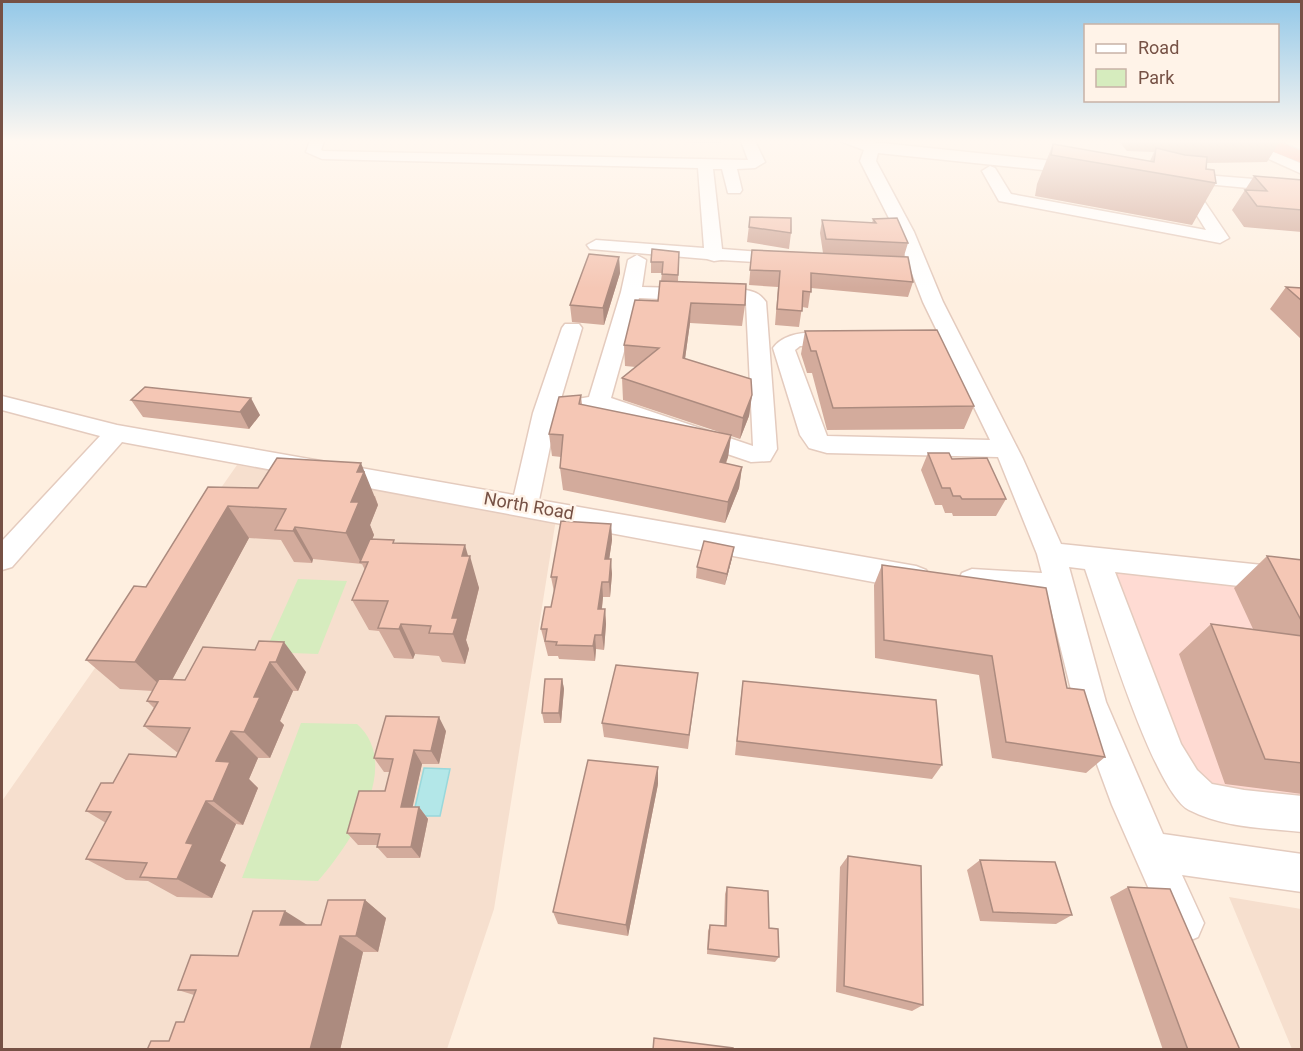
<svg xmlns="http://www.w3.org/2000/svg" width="1303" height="1051" font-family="Roboto,sans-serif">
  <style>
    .residential { fill: #f6dfce }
    .commercial { fill: #ffdbd3 }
    .green { fill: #d6ecbe }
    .water { fill: #b3e7e8; stroke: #99d8db; stroke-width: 1.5 }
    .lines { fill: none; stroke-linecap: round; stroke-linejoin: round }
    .minor-casing { stroke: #e4cbbe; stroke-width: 3 }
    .highway-casing { stroke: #dbd2cf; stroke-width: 3 }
    .minor { fill: #fff; fill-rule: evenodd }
    .highway { fill: #fda192; fill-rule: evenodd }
    .wall { fill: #d3ab9c }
    .shaded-wall { fill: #ac8b7f }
    .building { fill: #f5c7b5; stroke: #ac8b7f; stroke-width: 1.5 }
    .labels { text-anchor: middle; stroke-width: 5; stroke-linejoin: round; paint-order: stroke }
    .street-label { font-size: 18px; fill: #765145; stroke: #fff3e8 }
  </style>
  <rect width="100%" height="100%" fill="#feefe0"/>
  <path class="residential" d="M237,465L556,519L494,909L447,1049L2,1050V801Z
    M1229,897L1301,909V1049H1292Z"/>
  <path class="commercial" d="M1096,560L1301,581V807L1193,791Z"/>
  <path class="green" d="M298,579L347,581L318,654L265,652Z
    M301,723L357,724C404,766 349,846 318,881L242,878Z"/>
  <path class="water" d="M424,768L450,769L440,816H413Z"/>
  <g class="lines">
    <g class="minor-casing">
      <path id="minor" d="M310,141H324L321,150L323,151L748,160L741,141H755L765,162L755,168L737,169L742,190L740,193H728L722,169H713L722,249L787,254L796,259L787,264L721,260L714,261L707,259L590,249L587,245L596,240L704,248L698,168L322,159L306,152Z
        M840,141H862L1082,164L1090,169L1082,174L878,153L876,161L914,232L943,302L1023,459L1061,544L1302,569V593L1115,572L1181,744L1197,770L1212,784L1244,790L1302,796V832C1264,828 1224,828 1189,810C1153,791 1101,615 1085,569L1069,567L1106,702L1163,834L1302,854V892L1182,875L1204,923L1198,937L1184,943L1170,937L1112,805L1074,702L1048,597L972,593L962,589L958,581L962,573L972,569L1042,573L1037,554L998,457L827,453L809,448L800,435L773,348C787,328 825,331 846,337L849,341L846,345L800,346L795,350L827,436L990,440L923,302L896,232L860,161L864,150Z
        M1229,141H1248L1302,164V174Z
        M990,166L995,168L1011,194L1206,230L1185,196L1169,193L1167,190L1175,185L1196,189L1229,238L1220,243L999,201L982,171Z
        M1180,173L1302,183V193L1174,181L1172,178L1174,175Z
        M637,255L646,260L642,287L746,290C756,292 760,294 766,302L777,449L770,461L751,462L598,410L556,418L539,500L916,566L926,570L930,578L926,586L916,590L122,442L12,567L2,570V541L100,436L2,410V396L117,425L514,495L533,413L562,328L565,324H579L582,328L560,402L589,397L621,292L628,260ZM639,298L746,303L753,446L611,398Z"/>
    </g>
    <g class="highway-casing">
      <path id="highway" d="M1253,141H1277L1302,151V163L1256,145Z"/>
    </g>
    <use href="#minor" class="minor"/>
    <use href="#highway" class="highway"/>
  </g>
  <path class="wall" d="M645,141H721V143Z
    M1119,141H1280L1267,162L1207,163L1206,169L1216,183L1192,225L1035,196L1037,184L1053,144L1150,161L1154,152L1127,151Z
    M1254,176L1302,180V232L1244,227L1232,210Z
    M750,217L791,233L789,249L747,242Z
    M873,219L908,243L904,256L913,282L908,297L811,288L808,308L802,307L799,327L775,325L778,287L749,285L752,250L823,253L820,233L822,220L872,223Z
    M679,252L678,281L745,305L742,326L690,323L685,359L752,395L749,416L740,439L731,436L728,457L726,464L742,467L739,488L725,523L563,490L560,468L561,457L552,456L549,434L581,395L582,405L722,433L623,400L622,378L636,367L625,366L624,345L658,301L661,281L662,273H651V262Z
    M619,257L620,273L604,325L572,322L570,305Z
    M1286,287L1302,288V340L1270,309Z
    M805,331L974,406L964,429L827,430L812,373H807L801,354Z
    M145,387L260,415L249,429L143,417L131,400Z
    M928,453L952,459L1006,499L996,516H953L952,513H945L942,505H935L921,470Z
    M208,487L375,496L378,505L370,525L374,535L372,539L468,556L479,588L466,640L469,649L465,664L442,662L439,656L415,654L413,659L394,658L379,631L369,630L352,600L365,570L362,564L313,559L312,563L294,562L281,540L249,538L172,680H185L255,650L306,672L298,691H293L280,721L284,725L270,758H258L249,779L258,788L243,825L236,824L220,861L226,865L212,898L177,897L148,881L126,880L86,859L106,823L86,811L113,783L176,757L178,753L144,726L154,708L147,701L153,691L120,689L86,660L146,587Z
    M611,524L612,540L609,559L612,574L610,597H603L602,609H605L606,624L604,650L596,649L595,661L559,659L558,656H548L541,629L551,607L554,592L551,577Z
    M1267,556L1302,560V794L1225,784L1179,654L1211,624L1253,629L1234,588Z
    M732,558L725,585L696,578L697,567Z
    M882,565L1067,688L1105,757L1086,773L992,758L979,675L875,658L874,585Z
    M698,673L688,749L604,737L602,723Z
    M562,679L564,689L561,723H544L542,713Z
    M743,681L942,765L932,779L735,755L741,696Z
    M446,731L439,764H422L412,807H419L428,819L420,858H387L377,847V845H358L347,833L385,791L390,772H384L374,758Z
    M658,784L628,936L558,924L553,912Z
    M848,856L923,1005L912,1011L836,992L840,867Z
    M980,860L1072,915L1056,924L980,921L967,870Z
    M727,887L769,928L779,957L775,962L707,954L708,931L710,925L724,926L725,894Z
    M1128,887L1240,1050H1163L1110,897Z
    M365,900L386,918L378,952H363L340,1050H147L169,1041L184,1022L194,995L178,990L238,956L307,925H321Z"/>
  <path class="shaded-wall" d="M619,257L620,273L604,325L603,308Z
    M691,303L690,323L682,380L683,358Z
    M752,395L749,416L740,439L743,418Z
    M251,398L260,415L249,429L240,412Z
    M731,435L728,457L717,484L720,462Z
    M361,463L378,505L370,525L374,535L363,562H360L362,565L346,533L357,472Z
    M742,467L739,488L725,523L728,502Z
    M228,506L249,538L166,691L135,662Z
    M611,524L612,540L607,574L605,559Z
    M295,527L313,559L312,563L293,531Z
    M465,545L469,559L470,556L479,588L466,640L469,649L465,664L453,634L452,618L462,556Z
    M734,547L732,558L725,585L727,574Z
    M611,559L612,574L610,597L609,582Z
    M602,582L603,597L600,624L598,609Z
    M605,609L606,624L604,650L602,635Z
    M401,624L415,654L413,659L399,629Z
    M595,635L596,649L595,661L593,646Z
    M284,642L306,672L298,691L276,662Z
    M270,662L293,691L280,721L284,725L270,758L244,732L254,697Z
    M562,679L564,689L561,723L559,713Z
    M439,717L446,731L439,764L431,751Z
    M231,731L258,758L249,779L258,788L243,825L213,801L216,761Z
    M414,750L422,764L410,819L401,807Z
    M658,767V784L628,936L626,925Z
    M206,801L236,824L220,861L226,865L212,898L177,879L186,843Z
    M419,807L428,819L420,858L411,847Z
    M365,900L386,918L378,952L356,936Z
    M285,911L312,928L280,925Z
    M340,936L363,952L340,1050H310Z"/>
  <path class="building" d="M1053,144L1154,162L1156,148L1185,155L1207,157L1206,169L1214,170L1216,183L1051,155Z
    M1254,176L1302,180V210L1257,206L1245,190L1267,191Z
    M750,217L791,218V233L749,227Z
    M897,218L908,243L826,239L822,220L876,223L873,219Z
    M652,249L679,252L678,275L662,274L663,262H651Z
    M752,250L908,257L913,282L811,273V292L803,291L802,311L777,309L780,271L750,270Z
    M589,254L619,257L603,308L570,305Z
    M660,281L746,284L745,305L691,303L683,358L751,379L752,395L743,418L622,378L659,348L624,345L635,300L658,301Z
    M1286,287L1302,288V301Z
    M937,330L974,406L833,408L816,351H811L805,331Z
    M145,387L251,398L240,412L131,400Z
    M581,395L579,404L731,435L720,462L742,467L728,502L560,468L563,435L549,434L559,397Z
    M928,453H949L952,459L987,458L1006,499H962L960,496H953L950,488H942Z
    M277,458L361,463L357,472H364L351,502H359L346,533L295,527L293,531L275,530L286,509L228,506L135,662L86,660L134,586L146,587L208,487L258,488Z
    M561,521L611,524L605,559H611L609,582H602L598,609H605L602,635H595L593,646L556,645L557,642L545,641L547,629H541L545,607H551L557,577H551Z
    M370,539L394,540L393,543L465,545L462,556H470L452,618H458L453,634L429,633L431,626L401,624L399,629L378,628L388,601L352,600L368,562H360Z
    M704,541L734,547L727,574L697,567Z
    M1267,556L1302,560V622Z
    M882,565L1046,588L1067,688L1084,690L1105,757L1006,742L992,656L884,640Z
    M1211,624L1302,636V763L1265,759Z
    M259,641L284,642L276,662H270L254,697H260L244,732L231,731L216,761L230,762L213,801H206L186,843L193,844L177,879L140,877L147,863L86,859L111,812L86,811L101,783H113L129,754L176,757L190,728L144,726L158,702L147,701L159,679L185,680L203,647L255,650Z
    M616,665L698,673L689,735L602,723Z
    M545,679H562L559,713H542Z
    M743,681L936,700L942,765L737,741Z
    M386,716L439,717L431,751L414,750L401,807H419L411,847H377L380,834L347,833L359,791H385L393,759L374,758Z
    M588,760L658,767L626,925L553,912Z
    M848,856L921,866L923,1005L844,986Z
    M980,860L1055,862L1072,915L993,912Z
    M727,887L768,891L769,928L778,929L779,957L708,949L710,925L726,926Z
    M1128,887L1170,889L1240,1050H1188Z
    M328,900H365L356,936H340L310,1050H147L151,1041H169L176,1022H184L196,990H178L191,955L238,956L253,911H285L280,925H321Z
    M654,1038L733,1048V1050H653Z"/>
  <linearGradient id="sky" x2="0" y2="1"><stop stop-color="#93c8e8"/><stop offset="0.49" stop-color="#fff8f1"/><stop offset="1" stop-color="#fff8f1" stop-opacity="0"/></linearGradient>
  <rect width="1303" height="288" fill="url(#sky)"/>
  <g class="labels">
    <g class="street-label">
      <text transform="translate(529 506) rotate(10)" y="6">North Road</text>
    </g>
  </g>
  <rect width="1303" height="1051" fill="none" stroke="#765145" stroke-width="6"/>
  <rect x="1084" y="24" width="195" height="78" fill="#fff3e8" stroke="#c8b2a7" stroke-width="1.5"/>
  <rect x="1096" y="44" width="30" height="9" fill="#ffffff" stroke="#c8b2a7" stroke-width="1.5"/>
  <text x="1138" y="54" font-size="18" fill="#765145">Road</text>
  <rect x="1096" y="69" width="30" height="18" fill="#d6ecbe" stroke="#c8b2a7" stroke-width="1.5"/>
  <text x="1138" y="84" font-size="18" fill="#765145">Park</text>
</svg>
